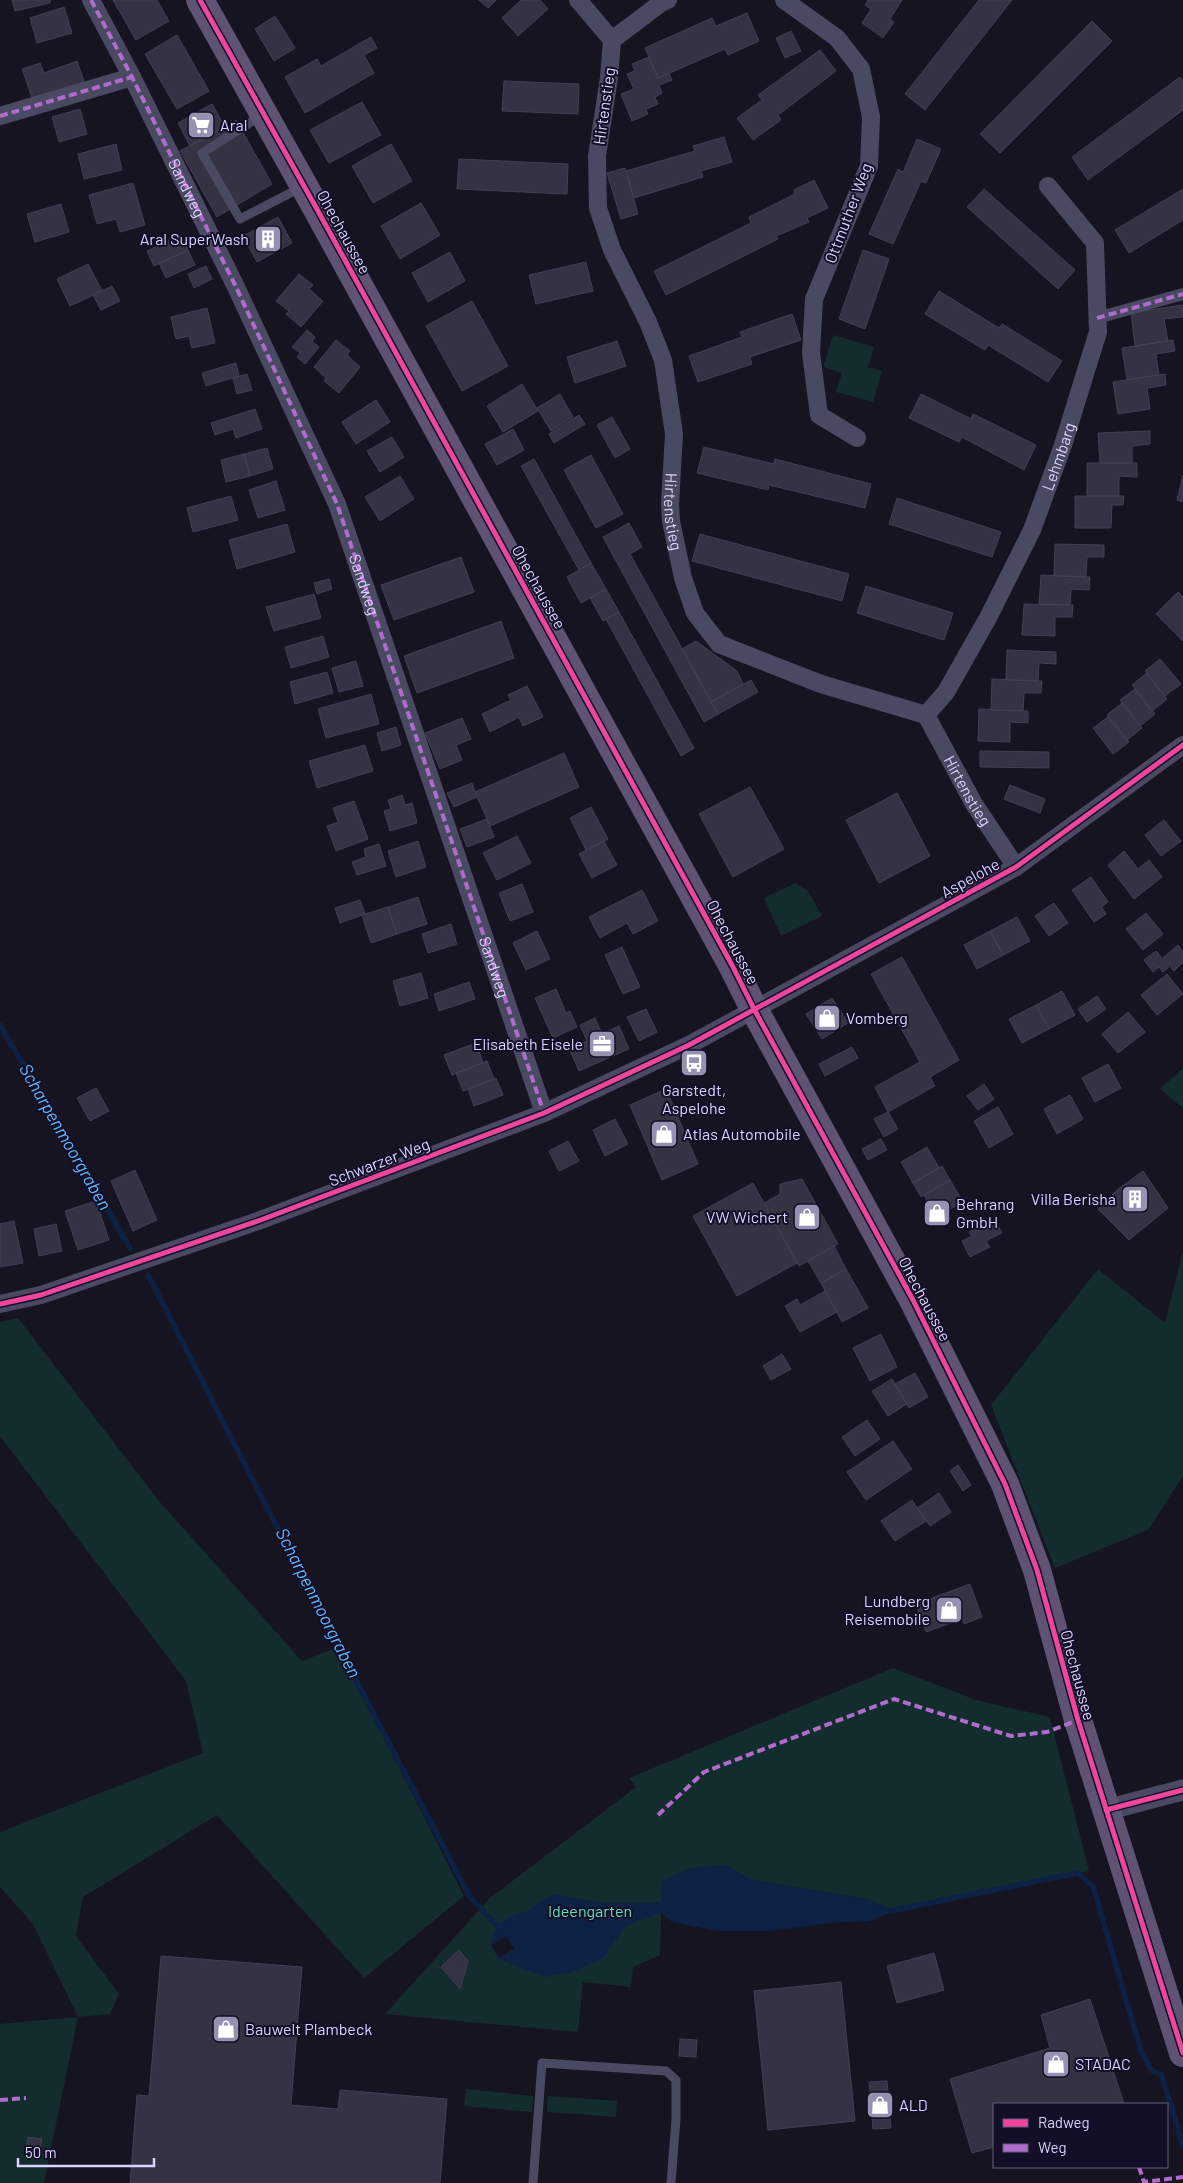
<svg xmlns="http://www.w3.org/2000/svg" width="1183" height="2183" font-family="Barlow,sans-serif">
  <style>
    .green { fill: #132c2d }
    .water { fill: #0d2144 }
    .pier { fill: #161421 }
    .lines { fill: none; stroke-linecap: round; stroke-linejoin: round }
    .stream { stroke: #0d2144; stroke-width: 5.5 }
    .building { fill: #343243; stroke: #433f54 }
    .service { stroke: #4a4962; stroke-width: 9 }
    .pedestrian { stroke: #4a4962; stroke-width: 12 }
    .minor { stroke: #4a4962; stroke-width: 18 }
    .tertiary { stroke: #4a4962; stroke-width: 21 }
    .primary { stroke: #5e5373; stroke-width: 28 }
    .quiet { stroke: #b06ccc; stroke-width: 4; stroke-dasharray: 8 4; stroke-linecap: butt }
    .cycleway-casing { stroke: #130f26; stroke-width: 8 }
    .cycleway { stroke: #ed469a; stroke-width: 5 }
    .labels { text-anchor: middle; stroke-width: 4; stroke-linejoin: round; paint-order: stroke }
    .street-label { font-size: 16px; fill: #d9d4ff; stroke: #130f26 }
    .poi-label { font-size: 16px; fill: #d9d4ff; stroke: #130f26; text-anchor: start }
    .park-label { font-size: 16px; fill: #5fe0c0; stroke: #130f26 }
    .water-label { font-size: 18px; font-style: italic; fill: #62b6ff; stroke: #130f26 }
  </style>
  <rect width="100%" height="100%" fill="#161421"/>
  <path class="green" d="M833,335L874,347L868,367L882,371L873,402L836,392L842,373L823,367Z
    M795,883L808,891L822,916L781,936L764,898Z
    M1183,1068V1108L1160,1089Z
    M1183,1251V1476L1148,1530L1055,1568L991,1405L1098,1269L1165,1323Z
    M18,1318L159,1501L302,1661L338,1647L464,1896L364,1978L217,1815L83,1897L76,1936L119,1994L110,2014L78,2017L44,2183H0V2024L78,2017L33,1924L0,1887V1832L203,1753L186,1681L0,1436V1322Z
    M893,1668L976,1700L1050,1717L1089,1871L895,1911L867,1899L751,1880L725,1865L662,1881L660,1955L633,1967L631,1987L583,1982L578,2032L385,2014L490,1898L636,1787L629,1778Z
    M466,2089L533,2096L532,2112L464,2106Z
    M548,2096L617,2101L616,2117L547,2112Z"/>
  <path class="water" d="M725,1865L752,1880L867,1899L895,1911L869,1921L831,1923L770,1931H717L672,1922L661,1913L626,1926L603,1958L572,1972L545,1977L498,1959L490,1944L497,1926L509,1917L531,1910L537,1903L556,1894C591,1904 625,1904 661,1902L662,1881L692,1868Z"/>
  <path class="pier" d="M506,1936L514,1948L500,1958L491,1945Z"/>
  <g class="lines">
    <path class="stream" d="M0,1025L130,1248
      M148,1275L338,1646L470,1897L497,1926L502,1927
      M890,1911L1078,1873L1093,1886L1141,2051L1152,2071L1161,2074L1183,2145"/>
  </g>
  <path class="building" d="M12,0H50V3L15,11Z
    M113,0H157L169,21L136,40Z
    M479,0H496L488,8Z
    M521,0H540L548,9L518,36L502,18Z
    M868,0H902L890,19L894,22L883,38L862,23L871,9L865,5Z
    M979,0H1012L925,110L905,94Z
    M64,7L72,33L37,43L30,18Z
    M747,13L759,41L728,55L725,49L658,78L645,48L712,18L716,26Z
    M275,16L295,48L274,61L255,29Z
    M1092,21L1112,41L1000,153L980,134Z
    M791,31L801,51L785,58L776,38Z
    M177,35L209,91L177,109L145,54Z
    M371,37L377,48L364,55L374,73L305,113L285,77L317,59L321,66Z
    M820,50L836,71L778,115L781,120L753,140L737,118L762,100L758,95Z
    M649,57L658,78L669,73L672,80L659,85L662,93L655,97L658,104L646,109L648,114L632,121L621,94L634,89L627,74L635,71L632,64Z
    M77,61L84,81L33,100L22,69L40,63L44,73Z
    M1180,77L1183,81V110L1088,180L1072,157Z
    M504,81L579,84L578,114L502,111Z
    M362,102L381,135L329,163L310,130Z
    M212,104L225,127L190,146L178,123Z
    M80,109L87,134L59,142L52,117Z
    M236,120L272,184L217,217L180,151Z
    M724,137L732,162L701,171L703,177L634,198L626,171L695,151L693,146Z
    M917,139L941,149L926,183L921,181L893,244L869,234L898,169L903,172Z
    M116,144L122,170L84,179L78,154Z
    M391,144L412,181L373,203L352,166Z
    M459,159L568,164L567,194L457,189Z
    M625,168L638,214L621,219L607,173Z
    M814,180L828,208L807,218L809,222L776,236L778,239L666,295L654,271L751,223L749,217L795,194L794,190Z
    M133,183L145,225L120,232L116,219L97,224L89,195Z
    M984,189L1075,270L1058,289L967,207Z
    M1183,189V220L1129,253L1115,230Z
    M421,203L440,235L400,259L381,226Z
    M61,204L69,232L35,242L27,214Z
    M278,217L292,243L257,262L243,236Z
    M181,235L188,250L154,266L147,251Z
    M188,250L195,265L166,278L159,263Z
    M863,250L889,259L865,329L839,319Z
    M450,252L465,281L428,302L412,273Z
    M586,262L593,291L536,304L529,275Z
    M88,264L102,291L70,306L57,279Z
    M206,266L212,279L194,288L188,274Z
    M299,274L313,285L309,289L323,301L301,327L286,314L289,311L276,301Z
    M112,286L120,301L101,310L93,295Z
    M939,291L999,328L1002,324L1062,361L1048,382L988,345L985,350L925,314Z
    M472,301L508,366L462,391L426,326Z
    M1182,305L1183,317L1164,319L1168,341L1135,346L1131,313Z
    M207,308L215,343L192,348L189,336L176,339L171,317Z
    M792,314L801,340L750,357L752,364L698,382L689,356L742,337L740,332Z
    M307,330L315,337L312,341L319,347L305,364L297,357L300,353L292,347Z
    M336,340L350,351L347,355L360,367L339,393L324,381L326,378L314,367Z
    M1173,340L1175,351L1156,354L1159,375L1127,380L1122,348Z
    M617,341L626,366L575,383L567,357Z
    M236,363L239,376L206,386L202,373Z
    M247,374L252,390L237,394L233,378Z
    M1165,374L1166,385L1147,388L1150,409L1118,414L1113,382Z
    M522,384L538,411L503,432L487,406Z
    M560,394L573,417L551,431L537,408Z
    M921,394L971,419L973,414L1036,445L1024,470L962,437L959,442L909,418Z
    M376,400L390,422L356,444L342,422Z
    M255,409L262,429L236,438L233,429L215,435L211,423Z
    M579,415L585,424L554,443L549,434Z
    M612,417L630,449L615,458L597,425Z
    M513,429L524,450L497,465L485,444Z
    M1150,431V444L1132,446V463H1100L1098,433Z
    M392,437L404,457L380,472L367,451Z
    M704,447L774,464L775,459L871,484L865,508L769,485L768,490L697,473Z
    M267,448L273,469L250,476L244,454Z
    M244,454L250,476L226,482L221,460Z
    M591,455L623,514L596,528L564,470Z
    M534,459L591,563L579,570L521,466Z
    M1087,463H1137V477L1119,476V496H1087Z
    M1183,475V502L1177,500Z
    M400,476L414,499L380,521L365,497Z
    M276,481L285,510L258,518L249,490Z
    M231,496L238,520L193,532L187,508Z
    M1075,496H1124L1123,505H1112L1111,528H1075Z
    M897,498L1001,532L992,557L889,524Z
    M629,523L642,547L630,554L718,714L704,722L603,537Z
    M287,524L295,552L237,569L229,540Z
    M700,534L849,574L842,601L692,561Z
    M1055,544L1104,545V557H1087L1086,577L1054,576Z
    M461,557L474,592L394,620L381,585Z
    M591,563L606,589L581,603L567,577Z
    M1041,575L1090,577L1089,590L1071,589L1070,605L1039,604Z
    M329,579L332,589L317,594L314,583Z
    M866,586L953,613L944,640L857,613Z
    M606,589L619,612L603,621L590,598Z
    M1178,592L1183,597V641L1156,614Z
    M314,594L321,618L274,631L266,607Z
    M1024,604L1073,605L1072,617H1055V636L1022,635Z
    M619,612L694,748L681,756L606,619Z
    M501,621L514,658L417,693L404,656Z
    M323,636L329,657L291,668L285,647Z
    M696,641L737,671L743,684L711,702L682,649Z
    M1007,650L1056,652V664L1039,663L1038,681L1006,680Z
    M1160,659L1181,684L1165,696L1145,671Z
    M356,661L363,686L339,692L332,668Z
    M327,672L333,693L295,704L290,682Z
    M1147,673L1167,699L1152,711L1132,685Z
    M992,679L1042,681L1041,693H1024L1023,711L991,710Z
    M751,680L758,692L718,714L711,702Z
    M527,686L543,717L523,726L519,717L490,732L482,714L511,700L508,695Z
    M1135,689L1155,714L1140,726L1120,700Z
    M371,694L379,724L326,738L318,709Z
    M1122,703L1142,728L1127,740L1107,715Z
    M979,709L1028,711V723L1010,722V742L978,741Z
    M1108,717L1129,742L1113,754L1093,728Z
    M462,718L471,739L456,745L462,760L440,769L425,733Z
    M396,727L401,745L382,751L377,733Z
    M365,745L373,771L317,788L309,761Z
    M980,751L1049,752V768L980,767Z
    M564,753L579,787L490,826L475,792Z
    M472,783L477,797L454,807L447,793Z
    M1010,785L1045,799L1040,813L1004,799Z
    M750,787L784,849L733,877L699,814Z
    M897,793L930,856L879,883L846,820Z
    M402,795L405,805L412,803L417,823L390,831L384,811L391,809L388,800Z
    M354,801L368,839L336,851L327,826L338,822L333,808Z
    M591,807L608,839L586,850L570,818Z
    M487,819L494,837L467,847L460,829Z
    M1164,820L1181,841L1161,856L1145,835Z
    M517,836L531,863L497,880L483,853Z
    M418,841L426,867L396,877L388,851Z
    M604,841L617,865L592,878L579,854Z
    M379,844L386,866L357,875L352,862L366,857L364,849Z
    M1124,851L1138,869L1149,860L1162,877L1134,899L1108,865Z
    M1091,877L1108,902L1102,907L1106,914L1094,922L1072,890Z
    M522,884L533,912L510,921L499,893Z
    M642,890L658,921L633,934L627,923L600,938L589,917Z
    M418,897L427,924L397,934L388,907Z
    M360,900L365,914L340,923L335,908Z
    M1054,903L1068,923L1049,936L1035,916Z
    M388,907L397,934L371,943L362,915Z
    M1146,913L1163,934L1143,950L1126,929Z
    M1017,917L1030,941L1003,955L990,931Z
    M451,924L457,944L428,953L422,934Z
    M537,931L550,959L526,970L513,943Z
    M990,931L1003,955L977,969L964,945Z
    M1178,945L1183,952V962L1174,971L1163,958Z
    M622,947L640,987L623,994L605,955Z
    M1156,951L1169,967L1163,972L1159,967L1153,972L1144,960Z
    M902,957L959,1060L930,1077L935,1086L888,1112L875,1087L920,1062L871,974Z
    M421,973L428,998L400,1006L393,981Z
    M1167,974L1183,994L1157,1015L1141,995Z
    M469,982L475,999L439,1011L434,994Z
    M556,989L566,1013L570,1011L577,1027L553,1038L535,998Z
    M1062,991L1075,1015L1049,1029L1036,1005Z
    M1097,996L1106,1009L1087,1022L1078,1009Z
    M832,998L848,1023L822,1039L806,1014Z
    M1036,1005L1049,1029L1022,1043L1009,1019Z
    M646,1009L657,1032L639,1041L627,1017Z
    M1128,1012L1145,1032L1118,1053L1102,1034Z
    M595,1018L602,1034L619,1026L629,1049L579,1071L569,1048L587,1041L580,1025Z
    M476,1043L483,1063L452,1075L444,1055Z
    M852,1047L858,1058L825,1076L819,1064Z
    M487,1061L494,1079L463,1091L456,1073Z
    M1108,1064L1121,1088L1095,1102L1082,1078Z
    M496,1078L503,1095L474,1106L468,1089Z
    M984,1084L994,1099L978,1110L967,1096Z
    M96,1088L109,1111L90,1121L77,1098Z
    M666,1089L698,1164L662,1180L630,1105Z
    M1070,1095L1083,1119L1057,1134L1044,1109Z
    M998,1107L1013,1134L989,1148L974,1121Z
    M888,1112L898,1129L884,1137L874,1119Z
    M615,1119L628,1144L605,1156L593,1130Z
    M881,1139L887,1150L868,1160L862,1149Z
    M568,1141L579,1161L559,1171L549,1151Z
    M927,1147L939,1168L913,1183L901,1162Z
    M942,1166L950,1180L921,1197L913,1183Z
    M135,1170L157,1220L133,1231L111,1181Z
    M1143,1171L1168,1208L1129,1240L1098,1209L1117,1190Z
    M802,1179L838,1244L799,1266L764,1203L780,1194V1184Z
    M950,1180L963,1202L936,1217L924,1195Z
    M753,1183L797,1263L737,1296L693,1216Z
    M96,1201L109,1240L78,1250L65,1211Z
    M14,1221L23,1263L0,1267V1224Z
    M56,1224L62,1251L39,1256L34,1229Z
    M984,1224L986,1229L997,1224L1002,1233L986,1241L990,1247L970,1257L962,1241L972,1236L969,1232Z
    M834,1246L846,1269L821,1283L808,1261Z
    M846,1269L868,1308L842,1322L821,1283Z
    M825,1291L837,1312L800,1332L785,1306L797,1299L800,1305Z
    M881,1334L897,1367L870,1381L853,1348Z
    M782,1354L791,1369L771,1380L763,1366Z
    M915,1373L928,1397L909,1408L895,1384Z
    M892,1379L907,1404L888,1416L872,1391Z
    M867,1420L880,1439L855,1456L842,1437Z
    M893,1441L912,1469L866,1500L847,1472Z
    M958,1465L971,1485L963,1491L950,1471Z
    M939,1493L951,1512L930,1526L917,1508Z
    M912,1500L926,1521L895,1541L881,1521Z
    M970,1584L982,1617L964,1624L962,1619L926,1632L916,1604Z
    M459,1950L468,1961L460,1989L441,1967Z
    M934,1953L944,1990L897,2003L887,1966Z
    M161,1956L302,1967L291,2105L338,2109L340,2090L447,2099L440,2183H130L137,2095L149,2096Z
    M841,1982L855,2121L768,2130L754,1991Z
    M1090,1999L1124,2104H994V2147L972,2153L950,2079L1050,2048L1041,2015Z
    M680,2039L697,2040L696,2057L679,2056Z
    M887,2081L891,2128L873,2129L869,2082Z
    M28,2137L42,2139L41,2146L34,2145L32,2159L25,2158Z"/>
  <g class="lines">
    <path class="service" d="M262,115L202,153L240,219L302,187
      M533,2183L542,2063L666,2071L676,2080V2119L671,2183"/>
    <path class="pedestrian" d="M1097,318L1183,294"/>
    <g class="minor">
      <path id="s1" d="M91,0L132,77L236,287L337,504L544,1113"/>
      <path id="s2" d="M578,0L612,40L609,78L597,156L598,208L612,250L648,322L663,360L674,434L670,504L671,521L683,578L695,613L719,644L821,684L926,715L974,804L1016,867"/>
      <path d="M784,0L837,38L861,69L871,117L869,166L814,299L811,353L819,415L857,438"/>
      <path d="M612,40L661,3L668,0"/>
      <path d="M0,116L132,77"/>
      <path id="s3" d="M926,715L946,692L989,616L1032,530L1063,445L1098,332L1095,243L1048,186"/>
      <path d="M0,1304L41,1295L258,1221L544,1113L689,1045L1016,867L1183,745"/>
    </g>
    <path class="tertiary" d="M1106,1810L1183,1790"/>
    <path class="primary" d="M200,0L318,211L732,965L754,1009L913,1300L1005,1484L1037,1570L1078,1720L1183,2053"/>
    <path class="quiet" d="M91,0L132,77L236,287L337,504L544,1113
      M0,116L132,77
      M1097,318L1183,294
      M658,1815L704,1772L894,1699L1011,1736L1047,1732L1078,1720
      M0,2100L26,2098
      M1139,2167L1144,2182L1183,2177"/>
    <g class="cycleway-casing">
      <path id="cycleway" d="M200,0L318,211L732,965L754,1009L913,1300L1005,1484L1037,1570L1078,1720L1183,2053
        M0,1304L41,1295L258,1221L544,1113L689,1045L1016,867L1183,745
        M1106,1810L1183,1790"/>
    </g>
    <use href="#cycleway" class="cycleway"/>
  </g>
  <defs>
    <g id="supermarket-square" transform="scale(1.4375)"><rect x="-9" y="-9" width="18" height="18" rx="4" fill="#9591b1" stroke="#130f26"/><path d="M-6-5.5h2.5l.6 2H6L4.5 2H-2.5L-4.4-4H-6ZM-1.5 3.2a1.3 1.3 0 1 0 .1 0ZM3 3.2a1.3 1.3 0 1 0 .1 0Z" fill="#fff"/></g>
    <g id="building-square" transform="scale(1.4375)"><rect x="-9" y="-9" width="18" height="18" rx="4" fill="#9591b1" stroke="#130f26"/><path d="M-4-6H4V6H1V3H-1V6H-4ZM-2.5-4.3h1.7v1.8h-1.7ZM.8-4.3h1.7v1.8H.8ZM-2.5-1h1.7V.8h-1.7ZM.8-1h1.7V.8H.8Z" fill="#fff"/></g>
    <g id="shop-square" transform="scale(1.4375)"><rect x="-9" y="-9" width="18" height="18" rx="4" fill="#9591b1" stroke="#130f26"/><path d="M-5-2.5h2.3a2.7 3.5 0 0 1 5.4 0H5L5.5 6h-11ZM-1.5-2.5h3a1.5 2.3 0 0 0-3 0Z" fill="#fff"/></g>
    <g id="office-square" transform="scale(1.4375)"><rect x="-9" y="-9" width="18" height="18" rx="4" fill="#9591b1" stroke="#130f26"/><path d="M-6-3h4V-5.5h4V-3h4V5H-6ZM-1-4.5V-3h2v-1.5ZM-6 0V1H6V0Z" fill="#fff"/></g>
    <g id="bus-square" transform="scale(1.4375)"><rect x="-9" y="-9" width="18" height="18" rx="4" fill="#9591b1" stroke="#130f26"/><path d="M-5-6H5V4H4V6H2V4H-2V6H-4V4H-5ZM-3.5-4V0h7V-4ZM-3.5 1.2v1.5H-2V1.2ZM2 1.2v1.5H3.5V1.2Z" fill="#fff"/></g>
  </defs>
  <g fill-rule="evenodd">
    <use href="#supermarket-square" x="201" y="125"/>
    <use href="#building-square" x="268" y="239"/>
    <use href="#shop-square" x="827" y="1018"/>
    <use href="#office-square" x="602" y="1044"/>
    <use href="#bus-square" x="694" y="1063"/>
    <use href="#shop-square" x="664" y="1134"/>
    <use href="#building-square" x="1135" y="1199"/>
    <use href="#shop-square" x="937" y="1213"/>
    <use href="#shop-square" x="807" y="1217"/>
    <use href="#shop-square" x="949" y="1610"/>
    <use href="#shop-square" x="226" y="2029"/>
    <use href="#shop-square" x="1056" y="2064"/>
    <use href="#shop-square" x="880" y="2105"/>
  </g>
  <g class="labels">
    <g class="street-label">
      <text transform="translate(604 106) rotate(-82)" y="6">Hirtenstieg</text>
      <text dy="6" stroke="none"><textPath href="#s1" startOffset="211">Sandweg</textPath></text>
      <text transform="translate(848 213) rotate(-69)" y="6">Ottmuther Weg</text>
      <text transform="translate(344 232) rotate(61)" y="6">Ohechaussee</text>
      <text dy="6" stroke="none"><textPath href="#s3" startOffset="292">Lehmbarg</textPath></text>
      <text dy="6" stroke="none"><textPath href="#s2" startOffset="540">Hirtenstieg</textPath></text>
      <text dy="6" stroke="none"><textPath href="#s1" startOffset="646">Sandweg</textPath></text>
      <text transform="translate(539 587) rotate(61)" y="6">Ohechaussee</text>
      <text dy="6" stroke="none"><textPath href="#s2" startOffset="989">Hirtenstieg</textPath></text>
      <text transform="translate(970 878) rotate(-29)" y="6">Aspelohe</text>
      <text transform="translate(733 942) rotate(62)" y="6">Ohechaussee</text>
      <text dy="6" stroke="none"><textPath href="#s1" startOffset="1050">Sandweg</textPath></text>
      <text transform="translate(379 1162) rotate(-21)" y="6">Schwarzer Weg</text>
      <text transform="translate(925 1299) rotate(62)" y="6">Ohechaussee</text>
      <text transform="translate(1078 1675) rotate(75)" y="6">Ohechaussee</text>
    </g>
    <g class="poi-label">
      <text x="220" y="131">Aral</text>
      <text x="249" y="245" text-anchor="end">Aral SuperWash</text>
      <text x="846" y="1024">Vomberg</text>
      <text x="583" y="1050" text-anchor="end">Elisabeth Eisele</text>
      <text x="694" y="1096" text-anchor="middle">Garstedt,<tspan x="694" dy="18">Aspelohe</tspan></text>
      <text x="683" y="1140">Atlas Automobile</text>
      <text x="1116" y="1205" text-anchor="end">Villa Berisha</text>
      <text x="956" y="1210">Behrang<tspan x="956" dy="18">GmbH</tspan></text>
      <text x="788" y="1223" text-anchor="end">VW Wichert</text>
      <text x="930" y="1607" text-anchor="end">Lundberg<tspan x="930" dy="18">Reisemobile</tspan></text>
      <text x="245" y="2035">Bauwelt Plambeck</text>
      <text x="1075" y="2070">STADAC</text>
      <text x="899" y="2111">ALD</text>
    </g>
    <g class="park-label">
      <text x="590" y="1917">Ideengarten</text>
    </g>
    <g class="water-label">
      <text transform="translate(65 1137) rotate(60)" y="6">Scharpenmoorgraben</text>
      <text transform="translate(318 1603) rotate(63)" y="6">Scharpenmoorgraben</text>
    </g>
  </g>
  <rect x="993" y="2103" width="175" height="65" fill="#130f26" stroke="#625e7d"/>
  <rect x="1003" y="2119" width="25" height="8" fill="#ed469a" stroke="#625e7d"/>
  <text x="1038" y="2128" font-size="15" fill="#d9d4ff">Radweg</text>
  <rect x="1003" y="2144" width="25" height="8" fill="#b06ccc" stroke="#625e7d"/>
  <text x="1038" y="2153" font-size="15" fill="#d9d4ff">Weg</text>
  <path d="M18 2158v8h136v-8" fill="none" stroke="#d9d4ff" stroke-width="2.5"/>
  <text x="25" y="2158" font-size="15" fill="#d9d4ff" stroke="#130f26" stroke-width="4" paint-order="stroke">50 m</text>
</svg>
